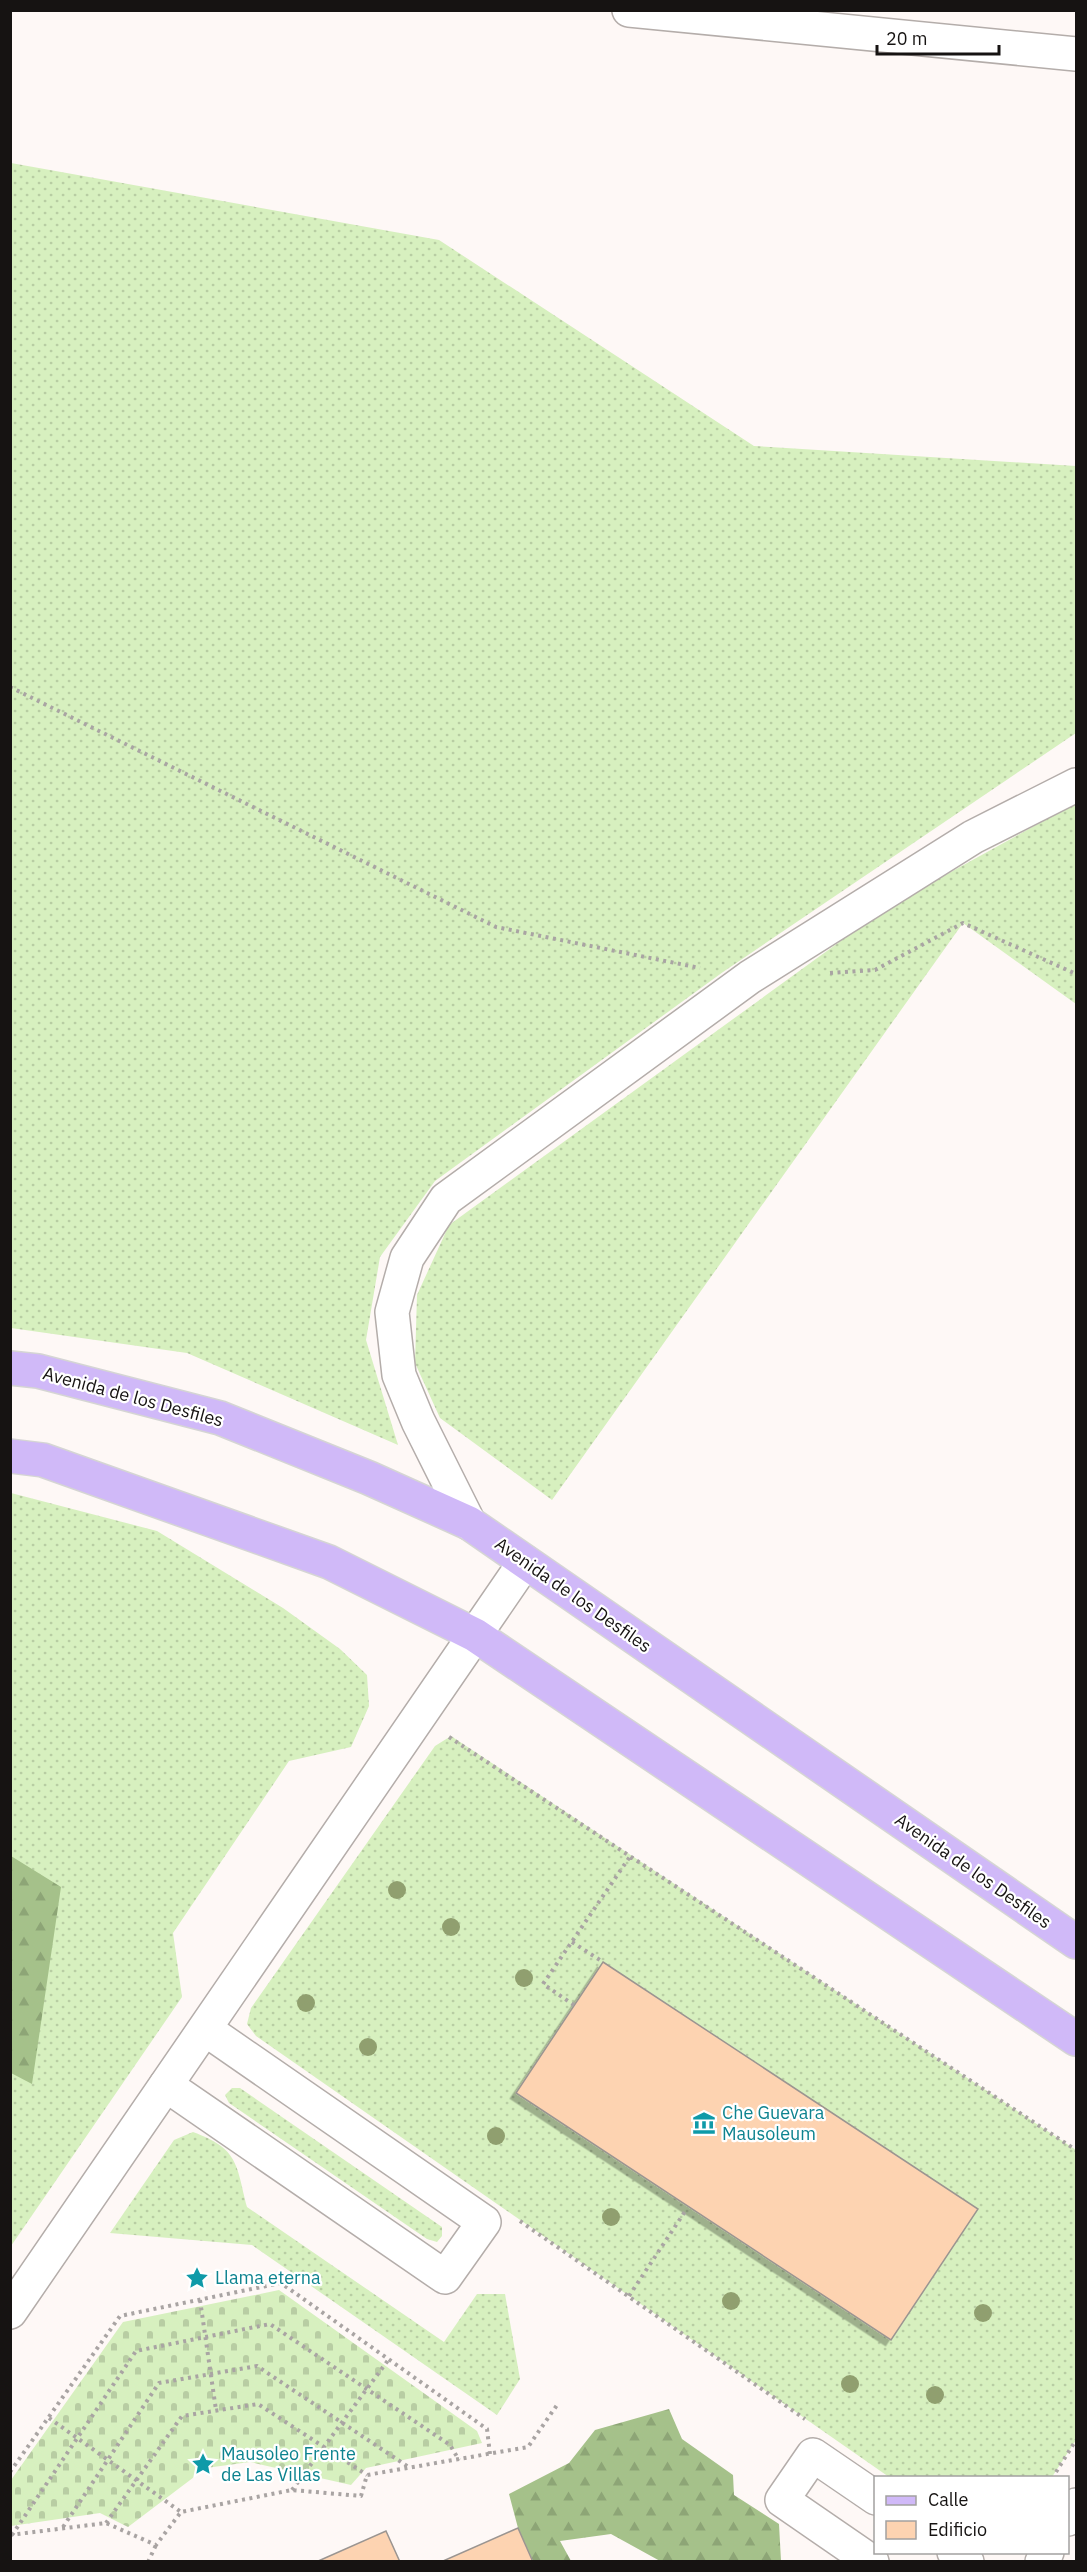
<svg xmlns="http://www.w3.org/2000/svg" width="1087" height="2572" font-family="'IBM Plex Sans',sans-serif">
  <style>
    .grass { fill: url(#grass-dots) }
    .forest { fill: url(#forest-firs) }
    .cemetery { fill: url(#cemetery-stones) }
    .building { fill: #fdd3b1; stroke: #9b9591; stroke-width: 1.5; filter: url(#shadow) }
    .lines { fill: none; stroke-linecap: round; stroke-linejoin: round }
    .pedestrian-casing { stroke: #b4adaa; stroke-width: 36 }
    .minor-casing { stroke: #b4adaa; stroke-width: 36 }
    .tertiary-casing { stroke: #b4adaa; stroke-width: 36 }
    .primary-casing { stroke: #d5d5d4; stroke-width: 36 }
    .path { stroke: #a9a4a3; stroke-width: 4; stroke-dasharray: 3 4.5; stroke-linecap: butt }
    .pedestrian { stroke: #fff; stroke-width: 33 }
    .minor { stroke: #fff; stroke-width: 33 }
    .tertiary { stroke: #fff; stroke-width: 33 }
    .primary { stroke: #d0b9f8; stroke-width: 33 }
    .tree { fill: #909f6f }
    .labels { text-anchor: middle; stroke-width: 4.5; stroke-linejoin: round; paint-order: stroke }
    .street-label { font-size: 18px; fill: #161312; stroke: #fff }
    .culture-label { font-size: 18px; fill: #0d838f; stroke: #fff; text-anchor: start }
  </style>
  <defs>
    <pattern id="grass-dots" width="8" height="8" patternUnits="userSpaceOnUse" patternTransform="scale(1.5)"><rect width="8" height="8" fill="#d7f0bf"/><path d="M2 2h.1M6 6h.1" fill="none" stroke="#b8cda3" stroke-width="1.8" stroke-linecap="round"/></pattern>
    <pattern id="forest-firs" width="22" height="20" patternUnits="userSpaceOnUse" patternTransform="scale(1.5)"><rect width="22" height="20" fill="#a5c18a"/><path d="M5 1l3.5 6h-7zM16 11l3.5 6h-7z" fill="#8da576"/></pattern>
    <pattern id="cemetery-stones" width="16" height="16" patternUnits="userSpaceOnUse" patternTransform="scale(1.5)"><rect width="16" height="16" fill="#d7f0bf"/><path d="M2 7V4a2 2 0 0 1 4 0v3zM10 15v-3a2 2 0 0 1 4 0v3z" fill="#b8cda3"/></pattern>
    <filter id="shadow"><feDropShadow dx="-5.5" dy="5.5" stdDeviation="0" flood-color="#0004"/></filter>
  </defs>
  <rect width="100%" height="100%" fill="#fef8f6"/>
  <path class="grass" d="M11,163L439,240L754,446L1076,466V733L723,972L435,1181L380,1257L366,1340L398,1445L187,1353L11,1328Z
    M1076,803V1004L963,923L552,1500L440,1418L415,1363L417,1295L449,1225L889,906Z
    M11,1493L157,1531L283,1608L340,1649L367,1675L369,1706L351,1747L289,1761L173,1933L182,1997L11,2246Z
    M451,1736L1076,2150V2440L1052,2477H889L256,2036L247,2024L251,2008L435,1746Z
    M232,2088H240L442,2227V2236L437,2242L427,2239L229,2103L225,2095Z
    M193,2132C239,2149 236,2164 247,2207L444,2342L477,2294H505L520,2379L497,2415L252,2245L110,2233L174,2140Z"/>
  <path class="forest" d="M11,1856L61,1887L32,2084L11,2073Z
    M669,2409L682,2439L733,2475L734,2495L779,2524L781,2561H660L611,2534L560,2541L571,2561H533L518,2528L509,2494L569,2463L595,2430Z"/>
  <path class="cemetery" d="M279,2290L477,2431L482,2443L366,2468L351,2485L250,2462L206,2468L128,2527L100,2513L11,2526V2480L123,2322Z"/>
  <path class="building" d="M603,1962L978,2209L891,2340L516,2093Z
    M518,2528L533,2562H443V2561Z
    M386,2531L400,2562H316Z"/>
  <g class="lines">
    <g class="pedestrian-casing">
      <path id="pedestrian" d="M166,2085L445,2277L484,2222L205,2029
        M954,2552L967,2562
        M872,2562L782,2500L813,2455L876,2498"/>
    </g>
    <g class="minor-casing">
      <path id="minor" d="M469,1523L418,1421L399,1375L392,1312L407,1258L446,1199L750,977L973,837L1076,785"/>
    </g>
    <g class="tertiary-casing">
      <path id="tertiary" d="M629,10L1076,54
        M10,2312L525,1562
        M1068,2519L1076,2505
        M1042,2562L1047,2552"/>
    </g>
    <g class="primary-casing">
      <path id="primary" d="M10,1368L38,1371L220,1418L369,1478L469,1523L1076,1942
        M10,1456L43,1460L329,1562L475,1635L1076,2039"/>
    </g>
    <path class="path" d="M10,687L496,927L700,968
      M830,973L875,970L963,923L1076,974
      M449,1737L1076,2150
      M572,1942L603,1962
      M574,2005L543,1984L631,1855
      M520,2221L805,2419
      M629,2296L686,2210
      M200,2300L216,2410
      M49,2418L181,2512
      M10,2472L120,2316L281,2283L487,2429L490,2454
      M1056,2472L1076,2440
      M292,2490L389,2359
      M106,2523L182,2416L258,2404L367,2475
      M63,2527L159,2383L257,2366L410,2468
      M10,2535L106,2523L156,2545L181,2512L292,2490L361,2496L367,2475L528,2447L557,2405
      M12,2535L136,2351L270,2324L450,2445L459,2460
      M148,2562L156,2545"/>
    <use href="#pedestrian" class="pedestrian"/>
    <use href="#minor" class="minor"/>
    <use href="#tertiary" class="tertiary"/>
    <use href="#primary" class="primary"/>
  </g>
  <g class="tree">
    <circle cx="397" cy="1890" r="9"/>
    <circle cx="451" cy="1927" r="9"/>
    <circle cx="524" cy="1978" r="9"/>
    <circle cx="306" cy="2003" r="9"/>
    <circle cx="368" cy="2047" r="9"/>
    <circle cx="496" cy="2136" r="9"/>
    <circle cx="611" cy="2217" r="9"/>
    <circle cx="731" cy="2301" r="9"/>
    <circle cx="983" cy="2313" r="9"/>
    <circle cx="850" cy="2384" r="9"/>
    <circle cx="935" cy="2395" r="9"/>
  </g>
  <defs>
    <g id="museum-bare" transform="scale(1.8)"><path d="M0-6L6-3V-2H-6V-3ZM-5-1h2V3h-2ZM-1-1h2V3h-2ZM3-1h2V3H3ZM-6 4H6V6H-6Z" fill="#0f9aa8" stroke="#fff" stroke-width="2.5" paint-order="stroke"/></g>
    <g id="sight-bare" transform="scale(1.8)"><path d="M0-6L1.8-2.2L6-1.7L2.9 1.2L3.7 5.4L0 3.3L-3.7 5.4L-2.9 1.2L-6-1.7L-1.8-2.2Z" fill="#0f9aa8" stroke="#fff" stroke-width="2.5" paint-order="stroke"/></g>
  </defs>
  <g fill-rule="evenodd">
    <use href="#museum-bare" x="704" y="2123"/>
    <use href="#sight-bare" x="197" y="2278"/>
    <use href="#sight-bare" x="203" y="2464"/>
  </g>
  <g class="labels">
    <g class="street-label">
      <text transform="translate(133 1397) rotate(15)" y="6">Avenida de los Desfiles</text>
      <text transform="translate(573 1595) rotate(35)" y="6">Avenida de los Desfiles</text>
      <text transform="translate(973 1871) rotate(35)" y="6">Avenida de los Desfiles</text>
    </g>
    <g class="culture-label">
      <text x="722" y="2119">Che Guevara<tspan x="722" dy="21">Mausoleum</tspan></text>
      <text x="215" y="2284">Llama eterna</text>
      <text x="221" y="2460">Mausoleo Frente<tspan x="221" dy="21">de Las Villas</tspan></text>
    </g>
  </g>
  <rect width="1087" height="2572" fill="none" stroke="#161312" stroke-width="24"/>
  <rect x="874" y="2476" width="195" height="78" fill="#ffffff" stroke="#a2a1a0" stroke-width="1.5"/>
  <rect x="886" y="2496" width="30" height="9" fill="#d0b9f8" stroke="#a2a1a0" stroke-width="1.5"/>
  <text x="928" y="2506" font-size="18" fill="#161312">Calle</text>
  <rect x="886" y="2521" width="30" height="18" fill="#fdd3b1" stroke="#a2a1a0" stroke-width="1.5"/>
  <text x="928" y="2536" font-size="18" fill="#161312">Edificio</text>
  <path d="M877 45v9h122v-9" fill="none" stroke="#161312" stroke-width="3"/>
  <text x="886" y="45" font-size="18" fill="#161312" stroke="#ffffff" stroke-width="4.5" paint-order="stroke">20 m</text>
</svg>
